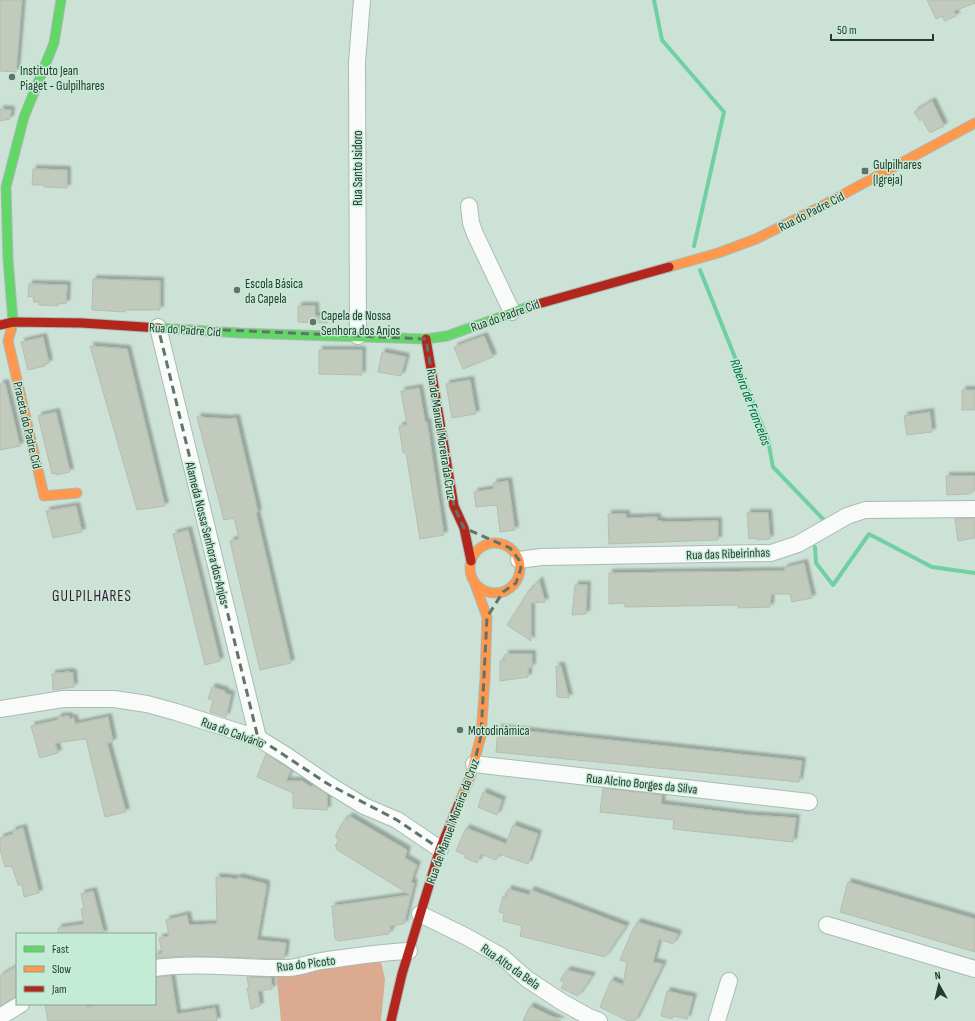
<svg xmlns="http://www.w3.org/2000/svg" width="975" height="1021" font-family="'Sofia Sans Condensed',sans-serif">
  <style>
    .forest { fill: #dbaa90 }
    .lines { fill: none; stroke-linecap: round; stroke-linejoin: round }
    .stream { stroke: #70d0a4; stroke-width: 4 }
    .building { fill: #c2cabe; stroke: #b4bdb1; filter: url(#shadow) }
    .street-casing { stroke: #aabbb2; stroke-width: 18 }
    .fast-casing { stroke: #aabbb2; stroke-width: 11 }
    .slow-casing { stroke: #aabbb2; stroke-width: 11 }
    .jam-casing { stroke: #aabbb2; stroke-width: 11 }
    .street { stroke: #f8fbf9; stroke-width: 16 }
    .fast { stroke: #63d668; stroke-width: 9 }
    .slow { stroke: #ff974d; stroke-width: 9 }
    .jam { stroke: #b3261e; stroke-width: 9 }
    .marked { fill: none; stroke: #62746a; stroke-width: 3; stroke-dasharray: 8 5; stroke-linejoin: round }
    .poi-dot { fill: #62746a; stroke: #c4ebd5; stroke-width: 1.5 }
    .labels { text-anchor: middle; stroke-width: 3; stroke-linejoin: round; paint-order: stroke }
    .poi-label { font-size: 13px; fill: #293930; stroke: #c4ebd5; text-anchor: start }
    .street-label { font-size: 13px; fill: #293930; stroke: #c4ebd5 }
    .water-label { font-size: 14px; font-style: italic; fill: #016843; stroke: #c4ebd5 }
    .quarter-label { font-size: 15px; letter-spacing: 1px; fill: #480f39; stroke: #c4ebd5 }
  </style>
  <defs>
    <filter id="shadow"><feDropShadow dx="3.5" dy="-3.5" stdDeviation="1" flood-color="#0004"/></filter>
  </defs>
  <rect width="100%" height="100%" fill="#cde2d6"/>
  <path class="forest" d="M380,958L385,979L381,1021H281L276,972Z"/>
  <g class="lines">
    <path class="stream" d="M654,0L662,40L724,112L694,246
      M700,270L768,440L773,467L823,519
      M815,547L816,563L833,585L869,534L932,567L975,573"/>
  </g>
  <path class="building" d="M0,0H22L16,72L0,71Z
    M927,0H975V3L954,11L956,16L945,21L942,16L936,19Z
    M932,101L944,126L930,133L922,119L920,121L914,112Z
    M0,109L11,110L10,119L0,121Z
    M33,169L67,170V188L44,187V185H32Z
    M93,279L160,281V310H125V312L92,310Z
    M29,284L67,285L66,304L59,303L58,306L39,305V302H34L33,296L28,297Z
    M298,306H315V316L327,317V323L298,322Z
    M484,336L493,357L463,369L454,347Z
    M43,337L49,363L45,364V366L28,370L21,342Z
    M90,346L127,349L165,506L137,510Z
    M319,350H362V375L319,374Z
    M382,352L406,357L401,376L378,372Z
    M470,380L476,414L452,418L446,384Z
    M5,383L20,446L0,450V384Z
    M419,388L425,422H427L444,535L420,539L406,453H403L399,426L407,425L401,391Z
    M962,390H975V410H962Z
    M56,412L70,472L56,475V473L52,474L38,416Z
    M930,412L932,432L907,435L904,416Z
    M197,417L228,419L236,418L258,512L256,513L291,663L260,670L230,541L239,539L234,518L224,520Z
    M946,476H975V489L970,494L947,495Z
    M508,481L515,530L500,532L497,505L476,507L474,492L494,489L493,483Z
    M76,506L82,532L53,538L46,511Z
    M747,513H768L770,539L757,540V538L749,539Z
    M608,514H626V518L657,517V521H662V522L718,521V540L609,544Z
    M975,518V538L958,541L955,519Z
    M188,530L220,661L205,665L173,534Z
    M804,563L812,598L792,602L790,594H771L770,607L738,608V605L625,607V603L609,604V573L785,571L784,568Z
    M539,580L545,602L531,603V641L507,625L530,589V591Z
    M575,585H587L586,614L572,615Z
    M505,654H532V667L528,668V677L500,681V661H505Z
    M556,666H561L569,698L557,697Z
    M68,672L73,673L74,687L53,690L52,674Z
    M212,687L225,691V693L231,695L226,717L210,712L213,700L208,699Z
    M69,716V719L74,718L75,724L108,717L113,742L107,743L126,812L105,817L86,739L55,743L58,753L40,758L31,726L58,720V717Z
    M498,728L802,761L799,782L496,752Z
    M266,754L291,770L286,781H302L311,787L312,785L327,794V810L293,808V793L257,777Z
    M603,788L662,795L661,804L748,815L796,818L793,842L673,829L674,820L600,812Z
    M483,792L502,800L497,815L478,807Z
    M349,816L407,850L405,858L417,865L415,870L411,882L414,883L404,924L390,926L391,931H389V934L338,941L337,939H335L332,906L410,895L336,849L337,847L335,846L339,839L336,838V834L345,819H348Z
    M513,825L538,834L528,864L499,854L496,860L481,854L477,863L465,858V855L456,851L466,828L506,844Z
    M23,828L39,893L24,897L22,885H18L12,866L5,867L0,849V838L13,834L12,831Z
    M216,877L238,879V877L266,884V889L257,940L286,943L284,959L189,956L155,958V955L162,953L159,938L169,936L166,920L187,915L189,925L217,924Z
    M848,882L975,919V952L840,912Z
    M508,889L529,895L531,890L626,926L605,957L520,936L522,926L503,921L504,913L499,912L503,896L506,898Z
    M93,891L104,934H58V928L84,924L81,909H84L81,894Z
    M637,922L678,934L673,944L659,939L653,962L663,964L635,1021H628L600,1007L611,980L623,985L627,962L620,960L633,929H634Z
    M17,966V996L0,1006V976Z
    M567,970L592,976L578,996L561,988L564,983L560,980Z
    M171,976L177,1014L215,1008L217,1021H48L45,1004H86L87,1007L99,1004H155V977Z
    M247,977L271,978L272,989L258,991L260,1006L251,1009L247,988H249Z
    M667,991L693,997L687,1019L673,1016L672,1019L661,1016Z
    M530,1006L561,1021H523Z"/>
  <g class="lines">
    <g class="street-casing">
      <path id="street" d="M469,206L471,223L475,234L512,312
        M158,327L258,738
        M358,336L357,62L362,0
        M519,560L541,557L771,553L798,544L847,516L865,510L975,509
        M0,709L63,699H114L147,704L176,712L258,738L287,756L328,784L364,806L397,820L440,849
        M474,764L809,802
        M420,914L465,936L501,956L527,979L562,1002L589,1017L599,1021
        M827,925L975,969
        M155,968C200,962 244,969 289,968C300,967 311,963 321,961C351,957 380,952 409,951
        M0,1017L21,1004
        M717,1021L729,981"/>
    </g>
    <g class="fast-casing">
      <path id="fast" d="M159,328L240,333L426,339L447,336L531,306
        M11,330L13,322L8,259L6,187L24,117L54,43L61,0"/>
    </g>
    <g class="slow-casing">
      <path id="slow" d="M669,267L718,253L756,239L818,208L975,123
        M11,330L8,341L44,496L77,493
        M470 568a25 25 0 1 1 50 0a25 25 0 1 1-50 0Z
        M460,801L470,777L481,736L485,679L487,617L475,584"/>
    </g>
    <g class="jam-casing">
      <path id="jam" d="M531,306L669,267
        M0,325L13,322L82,323L159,328
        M426,339L454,506L464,528L471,561
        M391,1021L402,974L440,849L460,801"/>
    </g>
    <use href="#street" class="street"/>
    <use href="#fast" class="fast"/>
    <use href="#slow" class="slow"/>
    <use href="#jam" class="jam"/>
  </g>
  <path class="marked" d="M158,327L426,339L454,506L464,528L510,548L519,560L521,568L516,583L503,592L487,617L481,736L474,764L440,849L397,820L328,784L258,738Z"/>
  <g class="poi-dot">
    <circle cx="12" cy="77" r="4"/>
    <rect x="861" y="167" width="8" height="8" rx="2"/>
    <circle cx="237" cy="290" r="4"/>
    <circle cx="313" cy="322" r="4"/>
    <circle cx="460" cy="730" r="4"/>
  </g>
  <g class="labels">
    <g class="poi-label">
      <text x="20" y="75">Instituto Jean<tspan x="20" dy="15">Piaget - Gulpilhares</tspan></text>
      <text x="873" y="169">Gulpilhares<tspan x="873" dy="15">(Igreja)</tspan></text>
      <text x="245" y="288">Escola Básica<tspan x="245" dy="15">da Capela</tspan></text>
      <text x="321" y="320">Capela de Nossa<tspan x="321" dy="15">Senhora dos Anjos</tspan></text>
      <text x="468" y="735">Motodinâmica</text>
    </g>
    <g class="street-label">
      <text transform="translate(357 168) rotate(-90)" y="5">Rua Santo Isidoro</text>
      <text transform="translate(811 211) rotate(-27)" y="5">Rua do Padre Cid</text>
      <text transform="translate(505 315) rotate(-20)" y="5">Rua do Padre Cid</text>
      <text transform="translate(185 329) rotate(4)" y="5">Rua do Padre Cid</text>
      <text transform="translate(28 425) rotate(77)" y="5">Praceta do Padre Cid</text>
      <text transform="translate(442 434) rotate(81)" y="5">Rua de Manuel Moreira da Cruz</text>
      <text transform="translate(208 533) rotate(76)" y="5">Alameda Nossa Senhora dos Anjos</text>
      <text transform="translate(728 553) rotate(-2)" y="5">Rua das Ribeirinhas</text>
      <text transform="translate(233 732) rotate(20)" y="5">Rua do Calvário</text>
      <text transform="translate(642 783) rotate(6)" y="5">Rua Alcino Borges da Silva</text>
      <text transform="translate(452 821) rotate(-70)" y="5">Rua de Manuel Moreira da Cruz</text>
      <text transform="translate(306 963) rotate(-7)" y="5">Rua do Picoto</text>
      <text transform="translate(511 966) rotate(35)" y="5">Rua Alto da Bela</text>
    </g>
    <g class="water-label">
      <text transform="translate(751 402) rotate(69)" y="5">Ribeira de Francelos</text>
    </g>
    <g class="quarter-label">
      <text x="92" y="601">GULPILHARES</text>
    </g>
  </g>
  <rect x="16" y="933" width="140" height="72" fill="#c4ebd5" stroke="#86a493"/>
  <rect x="24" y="946" width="20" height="6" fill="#63d668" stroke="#86a493"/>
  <text x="52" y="953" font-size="12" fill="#293930">Fast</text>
  <rect x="24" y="966" width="20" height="6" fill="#ff974d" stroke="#86a493"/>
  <text x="52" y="973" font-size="12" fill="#293930">Slow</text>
  <rect x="24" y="986" width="20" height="6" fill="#b3261e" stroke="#86a493"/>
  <text x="52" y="993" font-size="12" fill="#293930">Jam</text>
  <g transform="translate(939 985) rotate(352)" stroke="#c4ebd5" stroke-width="3" paint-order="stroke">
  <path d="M0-3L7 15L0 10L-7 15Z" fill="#293930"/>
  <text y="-6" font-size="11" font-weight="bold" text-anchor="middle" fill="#293930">N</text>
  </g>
  <path d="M831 34v6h102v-6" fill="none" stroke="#293930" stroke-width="2"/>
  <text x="837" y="34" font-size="12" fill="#293930" stroke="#c4ebd5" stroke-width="3" paint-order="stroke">50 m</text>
</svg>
